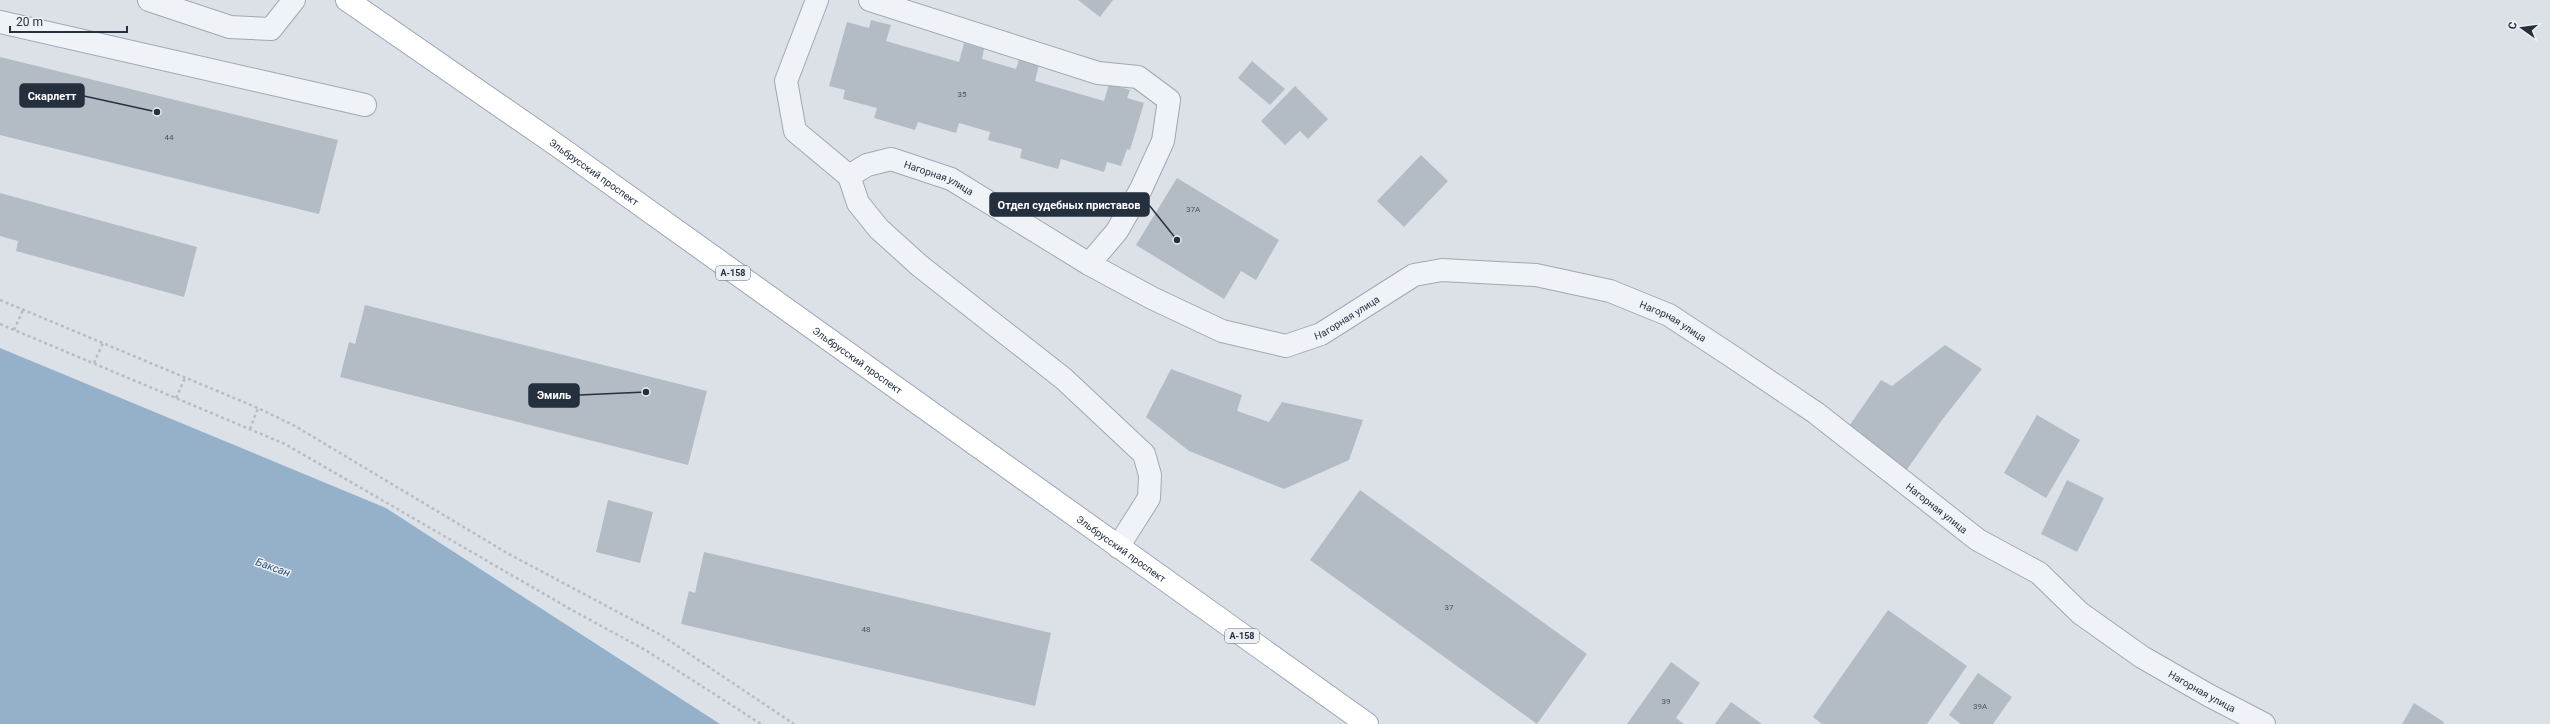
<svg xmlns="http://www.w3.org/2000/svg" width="2550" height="724" font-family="Roboto,sans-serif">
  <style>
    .water { fill: #95b1ca }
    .building { fill: #b3bbc5 }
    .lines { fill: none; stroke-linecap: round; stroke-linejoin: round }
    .lane-casing { stroke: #a1a8b2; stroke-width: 24 }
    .street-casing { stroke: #a1a8b2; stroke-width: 24 }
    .primary-casing { stroke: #9ba6b4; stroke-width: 24 }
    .path { stroke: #b6bcc3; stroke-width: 2.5; stroke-dasharray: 3 3; stroke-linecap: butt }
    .lane { stroke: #eff2f6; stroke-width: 22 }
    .street { stroke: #eff2f6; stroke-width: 22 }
    .primary { stroke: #fff; stroke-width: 22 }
    .labels { text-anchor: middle; stroke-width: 3; stroke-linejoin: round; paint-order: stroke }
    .number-label { font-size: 8px; fill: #485360 }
    .shield { fill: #ecf0f5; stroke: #616a76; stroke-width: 1 }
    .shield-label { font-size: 9px; font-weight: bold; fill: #25303f }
    .street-label { font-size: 10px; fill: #25303f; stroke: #ecf0f5 }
    .water-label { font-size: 11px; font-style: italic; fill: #2d5075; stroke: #ecf0f5 }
    .leader { fill: none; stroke: #25303f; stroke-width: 1.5 }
    .callout-dot { fill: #25303f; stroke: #ecf0f5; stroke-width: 1.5 }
    .callout { fill: #25303f; stroke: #25303f; stroke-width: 1.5 }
    .callout-label { font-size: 11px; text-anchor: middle; font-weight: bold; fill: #fff }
  </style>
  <rect width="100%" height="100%" fill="#dce1e8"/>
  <path class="water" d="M0,348L386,508L720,724H0Z"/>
  <path class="building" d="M1078,0H1113L1100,17Z
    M871,20L891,25L886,41L959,62L964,43L984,49L982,59L1016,69L1019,59L1039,65L1035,81L1104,101L1109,84L1130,90L1127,98L1144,103L1130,150L1127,149L1121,166L1107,162L1104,172L1061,159L1058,169L1020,158L1022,149L988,140L990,132L959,123L956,133L918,122L915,130L874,118L877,108L843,99L845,90L829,86L847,22L869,28Z
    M0,57L338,140L319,214L0,135Z
    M1252,61L1285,89L1270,105L1238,78Z
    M1295,86L1328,119L1308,139L1300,131L1285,145L1261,121Z
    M1421,155L1448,181L1404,227L1377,201Z
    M1177,178L1279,240L1256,280L1241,271L1224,299L1136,245Z
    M0,193L197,247L184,297L16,251L18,241L0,236Z
    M365,305L707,391L688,465L340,377L349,342L355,344Z
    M1945,345L1982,369L1942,420L1903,475L1847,429L1881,380L1892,386Z
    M1171,369L1242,395L1237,411L1269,422L1282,402L1363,420L1349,460L1284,489L1189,451L1146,417Z
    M2037,415L2080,440L2046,498L2004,473Z
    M2067,480L2104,498L2077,552L2041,534Z
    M1360,490L1587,654L1537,724L1310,560Z
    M608,500L653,512L640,563L596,552Z
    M704,552L1051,633L1035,706L681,624L689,591L695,593Z
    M1888,610L1967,666L1927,724H1822L1813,717Z
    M1671,662L1700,683L1676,718L1684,724H1627Z
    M1978,673L2012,697L1993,724H1961L1949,715Z
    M1731,702L1762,724H1715Z
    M2414,703L2444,722L2443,724H2402Z"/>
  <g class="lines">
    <g class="lane-casing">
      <path id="lane" d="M149,0L230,27L271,29L294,0
        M817,0L786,81L795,131L849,176
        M870,0L1098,73L1138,77L1169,100L1163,141L1141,189L1117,231L1089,264
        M0,22L365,105"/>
    </g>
    <g class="street-casing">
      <g id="street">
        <path id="s1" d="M1118,547L1149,498L1150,475L1144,454L1064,379L920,266L879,229L858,203L849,176L867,165L891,159L951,179L1089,264L1152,298L1222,331L1286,346L1321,334L1414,275L1442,270L1536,275L1610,291L1669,315L1733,357L1816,413L1978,540L2039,573L2080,613L2142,657L2210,696L2264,724"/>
      </g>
    </g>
    <g class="primary-casing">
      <g id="primary">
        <path id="s2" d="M347,0L558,146L1367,724"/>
      </g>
    </g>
    <path class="path" d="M0,300L258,408L295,426L507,553L661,635L794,724
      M0,324L285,444L572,610L647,651L761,724
      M14,330L23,310
      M94,363L103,343
      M176,398L185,378
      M250,429L258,408"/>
    <use href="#lane" class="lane"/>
    <use href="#street" class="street"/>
    <use href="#primary" class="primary"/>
  </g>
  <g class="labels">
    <g class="number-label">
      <text x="962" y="97">35</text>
      <text x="169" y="140">44</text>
      <text x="1193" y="212">37А</text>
      <text x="1449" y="610">37</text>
      <text x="866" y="632">48</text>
      <text x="1666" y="704">39</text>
      <text x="1980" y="709">39А</text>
    </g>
    <g class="shield">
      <rect x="716" y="266" width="34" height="14" rx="3"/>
      <rect x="1225" y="629" width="34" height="14" rx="3"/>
    </g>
    <g class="shield-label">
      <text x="733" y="276">А-158</text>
      <text x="1242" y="639">А-158</text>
    </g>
    <g class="street-label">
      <text dy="4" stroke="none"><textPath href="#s2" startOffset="301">Эльбрусский проспект</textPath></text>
      <text dy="4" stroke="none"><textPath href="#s1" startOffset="610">Нагорная улица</textPath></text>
      <text dy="4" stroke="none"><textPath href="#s1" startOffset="1066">Нагорная улица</textPath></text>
      <text dy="4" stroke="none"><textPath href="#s1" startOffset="1414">Нагорная улица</textPath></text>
      <text dy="4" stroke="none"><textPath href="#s2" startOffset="625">Эльбрусский проспект</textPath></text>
      <text dy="4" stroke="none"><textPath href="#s1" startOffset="1738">Нагорная улица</textPath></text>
      <text dy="4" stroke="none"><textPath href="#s2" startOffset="949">Эльбрусский проспект</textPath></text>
      <text dy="4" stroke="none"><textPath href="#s1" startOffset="2062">Нагорная улица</textPath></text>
    </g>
    <g class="water-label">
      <text transform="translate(273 567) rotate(20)" y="4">Баксан</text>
    </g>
  </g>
  <path class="leader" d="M157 112L84 96M1177 240L1149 205M646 392L579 395"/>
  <g class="callout-dot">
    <circle cx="157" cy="112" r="4"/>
    <circle cx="1177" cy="240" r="4"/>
    <circle cx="646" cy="392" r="4"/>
  </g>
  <g class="callout">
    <rect x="20" y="84" width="64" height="23" rx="4"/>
    <rect x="990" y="193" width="159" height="23" rx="4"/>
    <rect x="529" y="384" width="50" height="23" rx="4"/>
  </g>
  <g class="callout-label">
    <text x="52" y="100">Скарлетт</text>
    <text x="1069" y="209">Отдел судебных приставов</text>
    <text x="554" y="399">Эмиль</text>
  </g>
  <g transform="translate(2522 28) rotate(284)" stroke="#ecf0f5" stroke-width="3" paint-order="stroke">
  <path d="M0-3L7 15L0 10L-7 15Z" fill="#25303f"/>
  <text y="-6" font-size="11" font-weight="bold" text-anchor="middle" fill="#25303f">С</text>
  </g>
  <path d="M10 26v6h117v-6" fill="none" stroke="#25303f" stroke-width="2"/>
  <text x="16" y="26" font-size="12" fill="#25303f" stroke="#ecf0f5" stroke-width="3" paint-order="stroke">20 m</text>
</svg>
